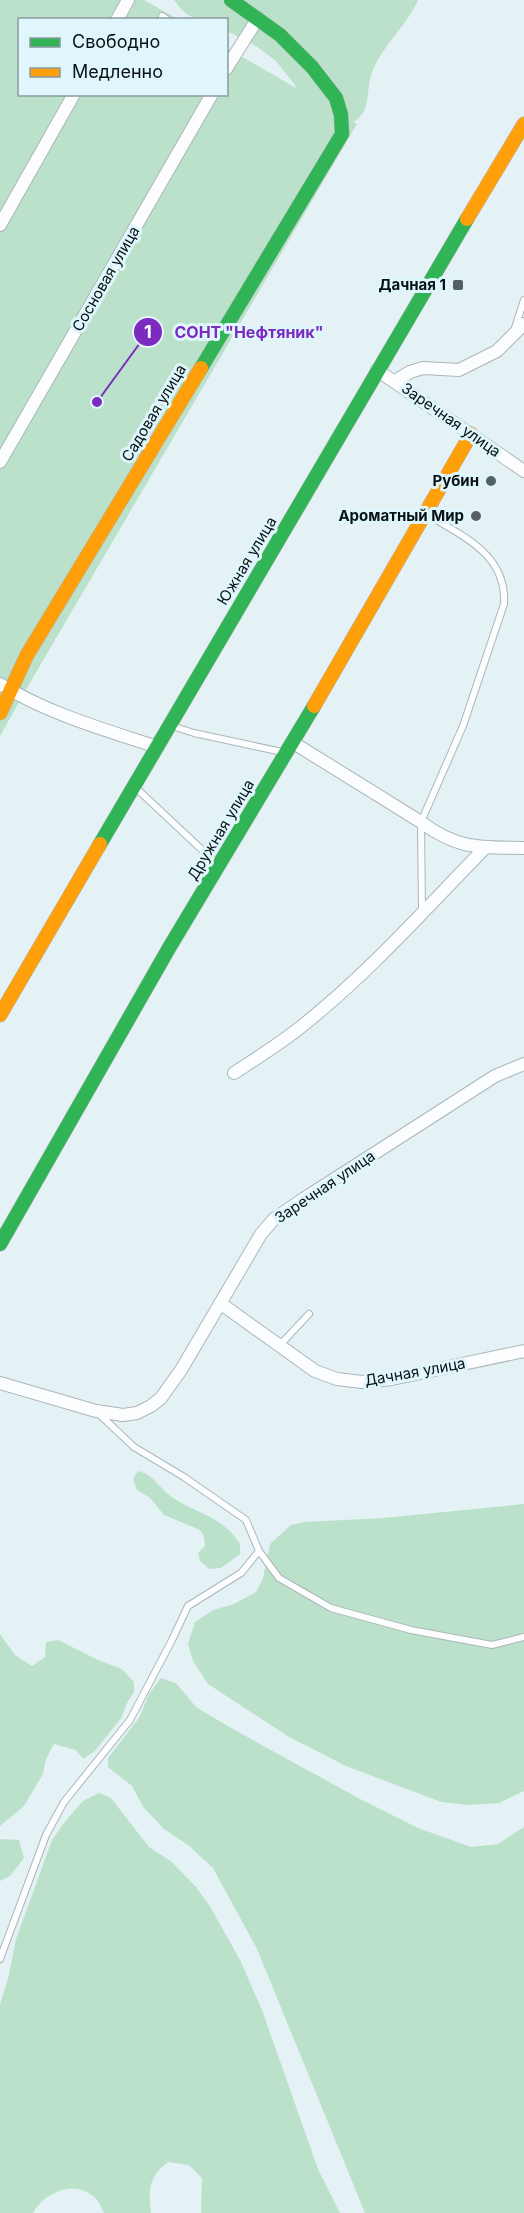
<svg xmlns="http://www.w3.org/2000/svg" width="524" height="2213" font-family="Inter,sans-serif">
  <style>
    .green { fill: #bce1cb }
    .lines { fill: none; stroke-linecap: round; stroke-linejoin: round }
    .lane-casing { stroke: #acb6b8; stroke-width: 8 }
    .street-casing { stroke: #acb6b8; stroke-width: 14 }
    .fast-casing { stroke: #acb6b8; stroke-width: 15 }
    .slow-casing { stroke: #acb6b8; stroke-width: 15 }
    .lane { stroke: #fbfdfe; stroke-width: 6 }
    .street { stroke: #fbfdfe; stroke-width: 12 }
    .fast { stroke: #30b455; stroke-width: 14 }
    .slow { stroke: #ff9f0a; stroke-width: 14 }
    .poi-dot { fill: #566063; stroke: #def6fc; stroke-width: 2 }
    .labels { text-anchor: middle; stroke-width: 6; stroke-linejoin: round; paint-order: stroke }
    .street-label { font-size: 15px; fill: #091214; stroke: #def6fc }
    .poi-label { font-size: 15px; font-weight: bold; fill: #091214; stroke: #def6fc; text-anchor: end }
    .leader { fill: none; stroke: #7b2cbf; stroke-width: 2 }
    .callout-dot { fill: #7b2cbf; stroke: #def6fc; stroke-width: 2 }
    .mark-label { font-size: 18px; text-anchor: middle; font-weight: bold; fill: #fff }
    .callout-label { font-size: 16px; text-anchor: middle; font-weight: bold; fill: #7b2cbf; stroke: #def6fc; stroke-width: 6; stroke-linejoin: round; paint-order: stroke }
  </style>
  <rect width="100%" height="100%" fill="#e5f2f5"/>
  <path class="green" d="M0,0H144L178,19L20,20V94H226L227,48L298,89L276,61L256,46L227,31L226,20C200,19 190,23 174,0H418C406,28 379,48 371,76C366,92 371,113 353,122L357,124L31,681L0,736Z
    M138,1471C154,1474 161,1491 175,1499C200,1515 223,1517 240,1544V1554L221,1568L209,1569L200,1561L198,1553L205,1546L204,1536L200,1530L164,1515L150,1498L137,1490L133,1479Z
    M524,1504V1791L499,1803L468,1805L441,1802L346,1766L289,1737L208,1684L193,1661L188,1644L195,1622L213,1610L234,1604L256,1592L263,1578L270,1544L291,1525L305,1522L383,1518Z
    M0,1634L15,1655L32,1666L45,1657L46,1642L58,1640L98,1660L122,1669L134,1682V1692L126,1705L122,1717L95,1751L83,1759L76,1750L54,1744L46,1759L43,1774L24,1806L0,1826Z
    M161,1678L176,1683L196,1707L231,1728L362,1800L418,1828L471,1847L498,1844L524,1827V2213H365L257,1949L213,1868L188,1845L164,1829L144,1808L132,1786L108,1767V1758L139,1718L149,1694Z
    M99,1793L111,1798L149,1847L172,1862L196,1887L211,1908L240,1960L262,2010L318,2169L340,2213H201L202,2178L189,2165L168,2162C149,2176 148,2190 151,2213H104C102,2209 100,2203 97,2200C79,2178 44,2191 33,2213H0V2004L8,1979L16,1939L52,1840L67,1819L83,1801Z
    M0,1839L19,1840L24,1858L10,1876L0,1881Z"/>
  <g class="lines">
    <g class="lane-casing">
      <path id="lane" d="M162,16L168,20
        M515,328L524,300
        M172,726L194,733L282,752
        M136,788L216,863
        M422,911L421,822L463,726L504,604C507,555 464,537 428,515
        M279,1346L309,1314
        M98,1413L134,1447L184,1477L246,1520L259,1551L279,1578L331,1608L411,1630L492,1645L524,1637
        M0,1959L46,1835L64,1802L130,1720L172,1640L188,1606L241,1573L259,1551"/>
    </g>
    <g class="street-casing">
      <path id="street" d="M117,20L128,0
        M226,69L258,18
        M0,225L74,94
        M377,370L524,471
        M395,381L410,372L423,368L459,370L497,351L524,324
        M0,462L212,94
        M0,684C49,714 103,729 157,747
        M292,742L421,822C458,850 480,847 524,848
        M234,1073C257,1058 281,1043 302,1026C369,973 426,908 486,847
        M220,1303L315,1371L337,1379L362,1382L392,1379L524,1351
        M0,1383L96,1411L123,1415L137,1413L151,1406L161,1398L181,1370L261,1234L274,1219L305,1198L495,1076L524,1064"/>
    </g>
    <g class="fast-casing">
      <path id="fast" d="M201,368L342,134L341,115L336,98L312,67L280,35L231,0
        M100,844L467,219
        M0,1244L169,948L314,706"/>
    </g>
    <g class="slow-casing">
      <path id="slow" d="M467,219L524,124
        M314,706L471,434
        M0,713L27,655L201,368
        M0,1015L100,844"/>
    </g>
    <use href="#lane" class="lane"/>
    <use href="#street" class="street"/>
    <use href="#fast" class="fast"/>
    <use href="#slow" class="slow"/>
  </g>
  <g class="poi-dot">
    <rect x="452" y="279" width="12" height="12" rx="3"/>
    <circle cx="491" cy="481" r="6"/>
    <circle cx="476" cy="516" r="6"/>
  </g>
  <g class="labels">
    <g class="street-label">
      <text transform="translate(106 279) rotate(-60)" y="5">Сосновая улица</text>
      <text transform="translate(154 413) rotate(-59)" y="5">Садовая улица</text>
      <text transform="translate(451 420) rotate(35)" y="5">Заречная улица</text>
      <text transform="translate(247 561) rotate(-59)" y="5">Южная улица</text>
      <text transform="translate(221 830) rotate(-59)" y="5">Дружная улица</text>
      <text transform="translate(325 1187) rotate(-34)" y="5">Заречная улица</text>
      <text transform="translate(415 1372) rotate(-10)" y="5">Дачная улица</text>
    </g>
    <g class="poi-label">
      <text x="446" y="290">Дачная 1</text>
      <text x="479" y="486">Рубин</text>
      <text x="464" y="521">Ароматный Мир</text>
    </g>
  </g>
  <path class="leader" d="M97 402L148 332"/>
  <g class="callout-dot">
    <circle cx="97" cy="402" r="6"/>
    <circle cx="148" cy="332" r="15"/>
  </g>
  <g class="mark-label">
    <text x="148" y="338">1</text>
  </g>
  <g class="callout-label">
    <text x="249" y="338">СОНТ "Нефтяник"</text>
  </g>
  <rect x="18" y="18" width="210" height="78" fill="#def6fc" stroke="#899b9f" stroke-width="1.5"/>
  <rect x="30" y="38" width="30" height="9" fill="#30b455" stroke="#899b9f" stroke-width="1.5"/>
  <text x="72" y="48" font-size="18" fill="#091214">Свободно</text>
  <rect x="30" y="68" width="30" height="9" fill="#ff9f0a" stroke="#899b9f" stroke-width="1.5"/>
  <text x="72" y="78" font-size="18" fill="#091214">Медленно</text>
</svg>
